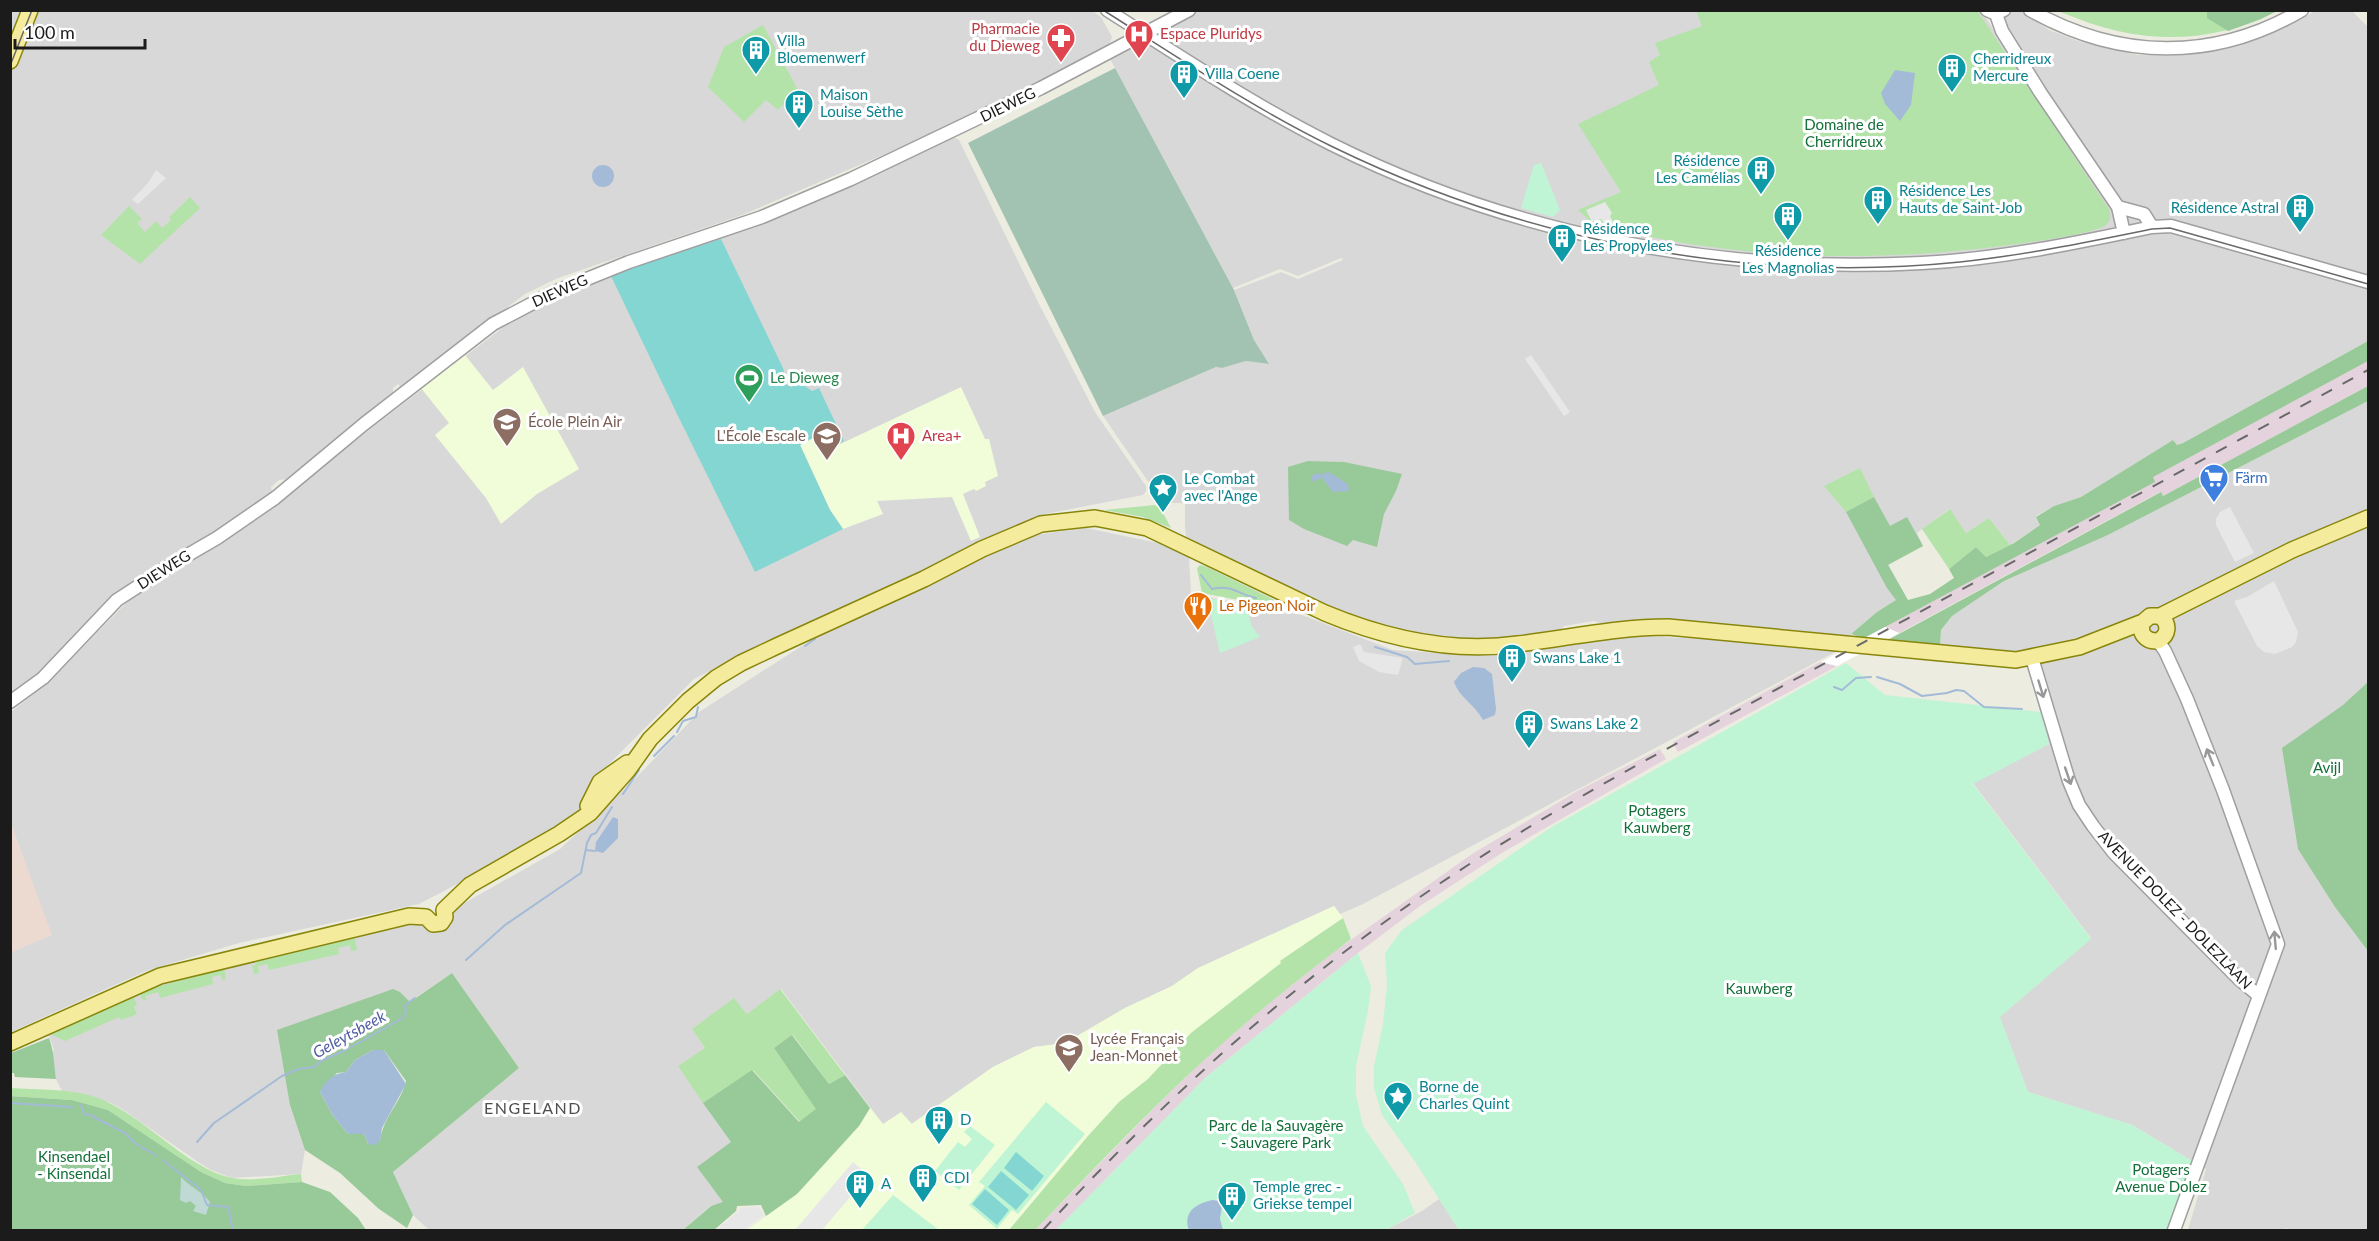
<svg xmlns="http://www.w3.org/2000/svg" width="2379" height="1241" font-family="Lato,sans-serif">
  <style>
    .residential { fill: #d9d8d8 }
    .commercial { fill: #ecdad0 }
    .industrial { fill: #e4d3dc }
    .education { fill: #f1fcd9 }
    .grass { fill: #b3e3a9 }
    .forest { fill: #98c999; fill-rule: evenodd }
    .wetland { fill: #bfd9d5 }
    .cemetery { fill: #a3c3b2 }
    .park { fill: #bff5d4 }
    .pitch { fill: #83d6d1 }
    .parking { fill: #e7e7e7 }
    .water { fill: #a3bbd7 }
    .pier { fill: #fff }
    .lines { fill: none; stroke-linecap: round; stroke-linejoin: round }
    .stream { stroke: #a3bbd7; stroke-width: 2 }
    .minor-casing { stroke: #9f9f9f; stroke-width: 15 }
    .major-casing { stroke: #88860a; stroke-width: 18 }
    .minor { stroke: #fff; stroke-width: 12 }
    .major { stroke: #f5eb9d; stroke-width: 15 }
    .tram { stroke: #696969; stroke-width: 1.5 }
    .rail { stroke: #696969; stroke-width: 2; stroke-dasharray: 12 12; stroke-linecap: butt }
    .oneway { stroke: #989898 }
    .labels { text-anchor: middle; stroke-width: 6; stroke-linejoin: round; paint-order: stroke }
    .health-label { font-size: 15px; fill: #be3a42; stroke: #fff; text-anchor: start }
    .culture-label { font-size: 15px; fill: #0d838f; stroke: #fff; text-anchor: start }
    .street-label { font-size: 15px; fill: #1b1b1b; stroke: #fff }
    .park-label { font-size: 15px; fill: #126f38; stroke: #fff }
    .leisure-label { font-size: 15px; fill: #27864d; stroke: #fff; text-anchor: start }
    .education-label { font-size: 15px; fill: #785e54; stroke: #fff; text-anchor: start }
    .shop-label { font-size: 15px; fill: #366cbe; stroke: #fff; text-anchor: start }
    .food-label { font-size: 15px; fill: #c56008; stroke: #fff; text-anchor: start }
    .water-label { font-size: 16px; font-style: italic; fill: #4f5ea3; stroke: #fff }
    .neighbourhood-label { font-size: 16px; letter-spacing: 1.5px; fill: #4e4e4e; stroke: #fff }
  </style>
  <rect width="100%" height="100%" fill="#ecece1"/>
  <path class="residential" d="M1091,10L1101,17L1112,37L1109,46L958,123L742,215L558,278L525,294L401,387L398,384L393,388V398L387,401L385,399L286,479L279,480L271,487L272,492L248,511L162,564L43,671L11,696V11Z
    M1981,10L1998,37L2008,30L2004,21L2007,13L2019,10L2049,30L2081,42L2138,55L2169,56L2220,50L2259,39L2290,25L2315,11H2352L2368,27V341L2183,443L2177,445L2173,440L2081,497L2054,506L2036,516L2040,525L2010,545L1989,518L1966,533L1949,509L1917,533L1923,546L1888,564L1905,595L1877,612L1851,634L1849,640L1606,625L1594,621L1564,626L1558,633L1480,640L1424,637L1350,618L1190,543L1186,537L1185,526V503H1163L1103,416L1216,367L1222,368L1246,361L1268,364L1254,340L1234,290L1281,272L1298,279L1343,260L1341,258L1298,276L1280,269L1233,288L1109,57L1139,42L1149,44L1166,53L1172,44L1165,36L1166,31L1171,25L1199,11Z
    M953,137L959,140L1038,302L1095,412L1146,486V491L1143,495L1045,514L749,651L694,679L594,779L578,817L553,834L419,904L239,943L146,971L11,1032V952L51,935L11,824V712L49,682L127,602L160,578L279,499L531,306L562,290L756,227Z
    M2368,401V1230H2289L2287,1228L2281,1230H2188L2206,1169L2132,1125L2028,1092L1999,1016L2091,938L1973,783L2049,744L2028,667H1996L1918,660L1929,644L1940,645L1941,630L1952,616L2004,581L2108,535Z
    M1086,528L1158,543L1189,557L1191,594L1302,615L1393,650L1453,654L1618,635L1748,641L1837,651L1361,905L1340,914L1334,906L1198,968L1172,986L1125,1008L1065,1043L1034,1047L993,1067L911,1124H883L781,989L747,1014L734,999L692,1029L705,1048L731,1142L723,1203L710,1206L683,1230H429L413,1215L393,1172L519,1068L452,973L409,1002L400,992L290,1105L305,1150L301,1174L232,1178L211,1170L198,1162L122,1109L109,1102L62,1091L56,1079L52,1052L54,1050L48,1033L170,981L355,938L445,914L560,849L634,780L699,712L833,626L1027,536Z
    M1439,1199L1459,1230H1386L1422,1211Z"/>
  <path class="commercial" d="M11,824L52,935L11,952H10Z"/>
  <path class="industrial" d="M2368,361V386L2163,496L2160,492L1899,633L1885,627L2154,482L2152,477Z
    M1820,662L1837,666L1678,752L1673,742Z
    M1660,749L1666,759L1505,851L1420,906L1358,953L1205,1078L1056,1230H1035L1150,1112L1212,1052L1267,1005L1331,954L1472,854L1579,790Z"/>
  <path class="education" d="M465,355L493,390L523,367L579,469L537,494L501,524L486,498L435,435L449,423L421,388Z
    M961,387L985,439H989L998,476L985,482L986,486L976,491L974,489L963,494L980,537L971,541L952,497L877,501L883,514L843,529L830,510L800,445L825,432L829,436L834,447Z
    M1334,906L1343,918L1280,961L1282,963L1191,1033L1148,1079L1119,1102L1088,1136L1009,1230H747L797,1194L859,1126L870,1108L883,1124L901,1112L912,1124L993,1067L1034,1047L1065,1043L1125,1008L1172,986L1198,968Z"/>
  <path class="grass" d="M1977,10L2110,211V220L2105,226C2085,235 2048,239 2025,243C1905,260 1781,262 1662,239C1642,235 1619,234 1600,226C1591,223 1585,216 1578,210L1621,192L1578,124L1659,85L1649,62L1660,55L1655,43L1702,26L1696,11Z
    M2057,11H2277C2226,38 2166,44 2110,29C2092,25 2075,17 2057,11Z
    M763,25L798,90L778,110L766,100L744,122L708,87L724,47Z
    M190,197L200,208L140,264L101,235L129,206L142,219L137,223L145,232L156,221L162,228L171,220L169,217Z
    M1860,468L1874,497L1846,512L1824,486Z
    M1155,505L1161,509L1171,528L1143,517L1104,510Z
    M1950,509L1966,533L1989,518L2010,545L1986,557L1976,547L1949,569L1922,529Z
    M1200,565L1207,567L1285,605L1263,601L1259,604L1202,593L1197,568Z
    M1343,918L1351,939C1304,975 1257,1012 1213,1052C1151,1108 1093,1170 1035,1230H1009L1088,1136L1119,1102L1148,1079L1191,1033L1281,963L1280,961Z
    M355,938L357,950L351,951L350,945L338,948L339,954L269,970L267,964L258,966L259,973L254,974L252,966L256,964L255,962Z
    M224,968L226,979L222,980L221,975L212,977L213,984L160,998L158,992L145,996L147,1001L142,999L139,992Z
    M780,989L845,1075L829,1084L793,1035L774,1048L817,1109L800,1122L753,1070L703,1103L678,1066L705,1048L692,1029L734,998L747,1014Z
    M133,995L137,1005L134,1007L137,1014L121,1020L119,1017L65,1041L48,1033Z
    M10,1088C38,1090 71,1088 98,1098C144,1115 187,1169 232,1178C254,1182 280,1176 301,1174L302,1182L246,1186L225,1183L201,1172L108,1110L72,1100L11,1096Z"/>
  <path class="forest" d="M2207,11V10L2277,11L2261,19L2228,31L2207,18Z
    M2368,341V361L2153,477L2155,482L1887,626L1864,638L1851,634L1877,612L1896,600L1887,588L1846,512L1874,497L1890,526L1907,517L1923,546L1888,565L1908,600L1930,594L1954,578L1949,569L1976,547L1986,557L2014,543L2040,525L2036,517L2054,506L2081,497L2173,440L2177,445L2183,443Z
    M2368,386V401L2108,535L2004,581L1952,616L1941,630L1940,645L1886,641L2161,492L2163,496Z
    M1308,461L1344,462L1402,474L1396,491L1384,514L1377,547L1353,540L1347,546L1304,529L1289,520L1288,467Z
    M2368,682V951L2335,907L2298,849L2282,748L2343,705Z
    M452,973L519,1068L393,1172L413,1215L407,1228L379,1209L340,1173L305,1150L290,1105L277,1030L393,989L400,992L410,1002ZM373,1050H384L406,1081C401,1103 383,1117 380,1141L368,1144L364,1134H348L332,1114L320,1092L337,1073L346,1072L355,1060Z
    M792,1035L829,1084L845,1075L870,1108L859,1126L797,1194L766,1216L761,1205L737,1206L736,1211L714,1230H683L711,1206L723,1202L697,1167L731,1142L703,1103L752,1070L799,1122L816,1109L774,1048Z
    M49,1038C54,1051 54,1065 56,1079L15,1077L14,1073H11V1053Z
    M10,1096L72,1100L108,1110L201,1172L225,1183L246,1186L302,1182L330,1192L358,1218L366,1230H11Z"/>
  <path class="wetland" d="M181,1177C190,1187 202,1191 210,1202L206,1215L193,1211L196,1206L190,1201L186,1203L180,1200Z"/>
  <path class="cemetery" d="M1115,68L1234,290L1254,340L1269,364L1246,361L1222,368L1216,367L1103,416L968,143Z"/>
  <path class="park" d="M1541,163L1560,210L1553,217L1521,208L1534,165Z
    M1207,598L1246,605L1252,627L1260,637L1220,653Z
    M1846,663L1885,695L2041,712L2049,744L1973,784L2091,939L2000,1017L2028,1092L2132,1125L2194,1162L2169,1230H1459L1416,1163L1382,1115L1374,1088V1066L1383,1024L1387,985L1385,953L1402,930L1550,828Z
    M1358,953L1371,986L1368,1011L1356,1066V1095L1363,1126L1403,1184L1415,1213L1386,1230H1223L1220,1220L1222,1205L1219,1201L1213,1200L1188,1217L1187,1226L1191,1230H1056L1205,1078Z
    M1046,1102L1085,1134L1018,1214L1012,1210L997,1229L969,1205L985,1186L979,1182Z
    M970,1126L995,1145L959,1190L935,1171L958,1142L965,1147L972,1139L964,1132Z
    M893,1195L939,1230H862Z"/>
  <path class="pitch" d="M721,239L783,368L787,383L791,387L802,384L812,391L819,388L844,441L834,447L829,436L824,432L800,445L830,510L843,529L755,572L678,416L610,274Z
    M1016,1152L1044,1176L1032,1191L1004,1168Z
    M1001,1171L1029,1195L1016,1210L988,1187Z
    M985,1189L1009,1210L997,1225L972,1204Z"/>
  <path class="parking" d="M156,170L166,178L138,204L132,200L148,183Z
    M1605,202L1612,213L1610,216L1613,222L1606,226L1601,219L1592,222L1586,210Z
    M1531,355L1570,412L1564,416L1525,359Z
    M2230,507L2254,553L2235,562L2216,525V519L2220,512Z
    M2274,581L2298,632L2296,642L2292,647L2275,654L2264,652L2257,646L2234,601L2247,597Z
    M1360,644L1364,652L1403,658L1398,675L1379,672L1359,661L1353,647Z
    M853,1162L869,1175L822,1230H795Z
    M758,1207L764,1215L743,1230H716L737,1213L740,1214V1208Z"/>
  <path class="water" d="M1895,70L1915,73L1911,105L1900,121L1885,104L1881,93Z
    M592 176a11 11 0 1 1 22 0a11 11 0 1 1-22 0Z
    M1327,471L1348,484L1349,491L1333,492L1322,478L1311,482L1312,476L1317,473L1324,475Z
    M1473,667L1484,668L1492,674L1496,709L1495,715L1483,720C1475,705 1459,697 1454,682L1461,673Z
    M613,817L618,819V838L603,853L595,851L596,842Z
    M373,1050H384L406,1084L382,1128L380,1141L375,1145L368,1144L364,1134H348L332,1114L320,1092C324,1081 335,1073 346,1072L355,1060Z
    M1213,1200L1219,1201L1222,1206L1220,1219L1223,1230H1191L1188,1228C1184,1211 1197,1203 1213,1200Z"/>
  <path class="pier" d="M1885,627L1899,633L1837,666L1821,662Z"/>
  <g class="lines">
    <path class="stream" d="M1201,575L1212,589C1232,584 1239,595 1256,598
      M805,646L815,639
      M1375,647L1407,657L1415,664L1449,661
      M1877,677L1900,684L1922,696L1947,693L1956,690L1964,691L1984,707L2022,709
      M1834,687L1842,690L1856,678L1871,677
      M677,732L683,721L696,717L698,707
      M654,756L674,736
      M623,794L639,770
      M586,850L595,851
      M466,960L505,925L581,873L587,843L591,835L596,833L612,807
      M10,1103L72,1107
      M81,1105L84,1114L90,1115L125,1133L136,1144L157,1156
      M197,1142L214,1123L282,1076L298,1069L314,1067L321,1061L344,1051L403,1018L406,1012L405,1005L415,998
      M163,1160L201,1190L207,1205L228,1207L233,1230"/>
    <g class="minor-casing">
      <path id="minor" d="M1107,10C1181,57 1253,105 1331,144C1513,235 1719,274 1922,263C2000,259 2076,243 2152,227L2171,226L2368,282
        M1987,10L1996,14L2004,10
        M2030,10C2119,60 2214,62 2302,10
        M1996,14L2002,31L2040,92L2118,207L2124,233
        M2118,207L2144,214L2152,227
        M2158,641L2165,651L2187,699L2223,790L2278,944L2174,1230
        M2032,658L2069,781L2079,805L2093,826L2114,853L2240,980L2258,995
        M10,702L43,678L117,600L174,563L217,538L275,498L364,424L493,324L552,293L629,262L762,217L851,179L1041,88L1189,10"/>
    </g>
    <g class="major-casing">
      <path id="major" d="M10,61L30,10
        M2143,622C2138,633 2146,642 2158,641C2169,635 2170,624 2160,616
        M588,806L600,782L627,763
        M10,1043L160,976L409,916L426,917L433,924L441,923L445,917L444,910L470,885L559,834L590,813L628,770L650,739L688,701L716,678L741,663L777,646L924,579L982,549L1041,524L1095,518L1147,528L1325,613C1385,638 1453,653 1518,644C1568,638 1618,627 1668,627L2016,660L2079,647L2143,622L2150,616H2160L2292,550L2368,518"/>
    </g>
    <use href="#minor" class="minor"/>
    <use href="#major" class="major"/>
    <path class="tram" d="M1103,10C1179,58 1253,108 1333,147C1526,241 1746,284 1960,262C2025,255 2088,242 2152,229L2170,228L2368,284
      M10,66L32,10"/>
    <path class="rail" d="M1043,1230C1148,1117 1261,1011 1386,921C1514,828 1654,756 1792,681C1984,577 2177,474 2368,370"/>
  </g>
  <defs><path id="oneway-shaft" d="M-6 0H5M1.5-3L5.5 0L1.5 3" fill="none" stroke-width="1.6" stroke-linecap="round" stroke-linejoin="round" transform="scale(1.5)"/></defs>
  <g class="oneway">
    <use href="#oneway-shaft" transform="translate(2041 689) rotate(73)"/>
    <use href="#oneway-shaft" transform="translate(2210 757) rotate(-112)"/>
    <use href="#oneway-shaft" transform="translate(2068 776) rotate(71)"/>
    <use href="#oneway-shaft" transform="translate(2275 940) rotate(-95)"/>
  </g>
  <defs>
    <g id="hospital-pin" transform="scale(1.5)"><path d="M0 17L-7.5 6A9.5 9.5 0 1 1 7.5 6Z" fill="#e0444e" stroke="#fff"/><path d="M-5-5h3v3.5h4V-5h3V5h-3V1.5h-4V5h-3Z" fill="#fff"/></g>
    <g id="pharmacy-pin" transform="scale(1.5)"><path d="M0 17L-7.5 6A9.5 9.5 0 1 1 7.5 6Z" fill="#e0444e" stroke="#fff"/><path d="M-2-6h4v4h4v4h-4v4h-4v-4h-4v-4h4Z" fill="#fff"/></g>
    <g id="building-pin" transform="scale(1.5)"><path d="M0 17L-7.5 6A9.5 9.5 0 1 1 7.5 6Z" fill="#0f9aa8" stroke="#fff"/><path d="M-4-6H4V6H1V3H-1V6H-4ZM-2.5-4.3h1.7v1.8h-1.7ZM.8-4.3h1.7v1.8H.8ZM-2.5-1h1.7V.8h-1.7ZM.8-1h1.7V.8H.8Z" fill="#fff"/></g>
    <g id="stadium-pin" transform="scale(1.5)"><path d="M0 17L-7.5 6A9.5 9.5 0 1 1 7.5 6Z" fill="#2e9e5b" stroke="#fff"/><path d="M0-5a6.5 5 0 1 0 0 10a6.5 5 0 1 0 0-10ZM-3.5-1.8h7v3.6h-7Z" fill="#fff"/></g>
    <g id="school-pin" transform="scale(1.5)"><path d="M0 17L-7.5 6A9.5 9.5 0 1 1 7.5 6Z" fill="#8d6e63" stroke="#fff"/><path d="M0-5L7-2L0 1L-7-2ZM-4 1L0 2.5L4 1V4Q0 6-4 4Z" fill="#fff"/></g>
    <g id="supermarket-pin" transform="scale(1.5)"><path d="M0 17L-7.5 6A9.5 9.5 0 1 1 7.5 6Z" fill="#3f7fe0" stroke="#fff"/><path d="M-6-5.5h2.5l.6 2H6L4.5 2H-2.5L-4.4-4H-6ZM-1.5 3.2a1.3 1.3 0 1 0 .1 0ZM3 3.2a1.3 1.3 0 1 0 .1 0Z" fill="#fff"/></g>
    <g id="sight-pin" transform="scale(1.5)"><path d="M0 17L-7.5 6A9.5 9.5 0 1 1 7.5 6Z" fill="#0f9aa8" stroke="#fff"/><path d="M0-6L1.8-2.2L6-1.7L2.9 1.2L3.7 5.4L0 3.3L-3.7 5.4L-2.9 1.2L-6-1.7L-1.8-2.2Z" fill="#fff"/></g>
    <g id="restaurant-pin" transform="scale(1.5)"><path d="M0 17L-7.5 6A9.5 9.5 0 1 1 7.5 6Z" fill="#e8710a" stroke="#fff"/><path d="M-5-6h1v4h1v-4h1v4h1v-4h1v5L-1.5 .5V6h-2V.5L-5-1ZM5-6V6H3V1.5H1.5Q1.5-4 5-6Z" fill="#fff"/></g>
  </defs>
  <g fill-rule="evenodd">
    <use href="#hospital-pin" x="1139" y="34"/>
    <use href="#pharmacy-pin" x="1061" y="38"/>
    <use href="#building-pin" x="756" y="50"/>
    <use href="#building-pin" x="1952" y="68"/>
    <use href="#building-pin" x="1184" y="74"/>
    <use href="#building-pin" x="799" y="104"/>
    <use href="#building-pin" x="1761" y="170"/>
    <use href="#building-pin" x="1878" y="200"/>
    <use href="#building-pin" x="2300" y="208"/>
    <use href="#building-pin" x="1788" y="216"/>
    <use href="#building-pin" x="1562" y="238"/>
    <use href="#stadium-pin" x="749" y="378"/>
    <use href="#school-pin" x="507" y="422"/>
    <use href="#school-pin" x="827" y="436"/>
    <use href="#hospital-pin" x="901" y="436"/>
    <use href="#supermarket-pin" x="2214" y="478"/>
    <use href="#sight-pin" x="1163" y="488"/>
    <use href="#restaurant-pin" x="1198" y="606"/>
    <use href="#building-pin" x="1512" y="658"/>
    <use href="#building-pin" x="1529" y="724"/>
    <use href="#school-pin" x="1069" y="1048"/>
    <use href="#sight-pin" x="1398" y="1096"/>
    <use href="#building-pin" x="939" y="1120"/>
    <use href="#building-pin" x="923" y="1178"/>
    <use href="#building-pin" x="860" y="1184"/>
    <use href="#building-pin" x="1232" y="1196"/>
  </g>
  <g class="labels">
    <g class="health-label">
      <text x="1040" y="34" text-anchor="end">Pharmacie<tspan x="1040" dy="17">du Dieweg</tspan></text>
      <text x="1160" y="39">Espace Pluridys</text>
      <text x="922" y="441">Area+</text>
    </g>
    <g class="culture-label">
      <text x="777" y="46">Villa<tspan x="777" dy="17">Bloemenwerf</tspan></text>
      <text x="1973" y="64">Cherridreux<tspan x="1973" dy="17">Mercure</tspan></text>
      <text x="1205" y="79">Villa Coene</text>
      <text x="820" y="100">Maison<tspan x="820" dy="17">Louise Sèthe</tspan></text>
      <text x="1740" y="166" text-anchor="end">Résidence<tspan x="1740" dy="17">Les Camélias</tspan></text>
      <text x="1899" y="196">Résidence Les<tspan x="1899" dy="17">Hauts de Saint-Job</tspan></text>
      <text x="2279" y="213" text-anchor="end">Résidence Astral</text>
      <text x="1583" y="234">Résidence<tspan x="1583" dy="17">Les Propylees</tspan></text>
      <text x="1788" y="256" text-anchor="middle">Résidence<tspan x="1788" dy="17">Les Magnolias</tspan></text>
      <text x="1184" y="484">Le Combat<tspan x="1184" dy="17">avec l'Ange</tspan></text>
      <text x="1533" y="663">Swans Lake 1</text>
      <text x="1550" y="729">Swans Lake 2</text>
      <text x="1419" y="1092">Borne de<tspan x="1419" dy="17">Charles Quint</tspan></text>
      <text x="960" y="1125">D</text>
      <text x="944" y="1183">CDI</text>
      <text x="881" y="1189">A</text>
      <text x="1253" y="1192">Temple grec -<tspan x="1253" dy="17">Griekse tempel</tspan></text>
    </g>
    <g class="street-label">
      <text transform="translate(1008 105) rotate(-26)" y="5">DIEWEG</text>
      <text transform="translate(560 291) rotate(-24)" y="5">DIEWEG</text>
      <text transform="translate(164 570) rotate(-32)" y="5">DIEWEG</text>
      <text transform="translate(2175 910) rotate(46)" y="5">AVENUE DOLEZ - DOLEZLAAN</text>
    </g>
    <g class="park-label">
      <text x="1844" y="130">Domaine de<tspan x="1844" dy="17">Cherridreux</tspan></text>
      <text x="2327" y="773">Avijl</text>
      <text x="1657" y="816">Potagers<tspan x="1657" dy="17">Kauwberg</tspan></text>
      <text x="1759" y="994">Kauwberg</text>
      <text x="1276" y="1131">Parc de la Sauvagère<tspan x="1276" dy="17">- Sauvagere Park</tspan></text>
      <text x="74" y="1162">Kinsendael<tspan x="74" dy="17">- Kinsendal</tspan></text>
      <text x="2161" y="1175">Potagers<tspan x="2161" dy="17">Avenue Dolez</tspan></text>
    </g>
    <g class="leisure-label">
      <text x="770" y="383">Le Dieweg</text>
    </g>
    <g class="education-label">
      <text x="528" y="427">École Plein Air</text>
      <text x="806" y="441" text-anchor="end">L'École Escale</text>
      <text x="1090" y="1044">Lycée Français<tspan x="1090" dy="17">Jean-Monnet</tspan></text>
    </g>
    <g class="shop-label">
      <text x="2235" y="483">Färm</text>
    </g>
    <g class="food-label">
      <text x="1219" y="611">Le Pigeon Noir</text>
    </g>
    <g class="water-label">
      <text transform="translate(349 1034) rotate(-29)" y="6">Geleytsbeek</text>
    </g>
    <g class="neighbourhood-label">
      <text x="533" y="1114">ENGELAND</text>
    </g>
  </g>
  <rect width="2379" height="1241" fill="none" stroke="#1b1b1b" stroke-width="24"/>
  <path d="M15 39v9h130v-9" fill="none" stroke="#1b1b1b" stroke-width="3"/>
  <text x="24" y="39" font-size="18" fill="#1b1b1b" stroke="#ffffff" stroke-width="4.5" paint-order="stroke">100 m</text>
</svg>
